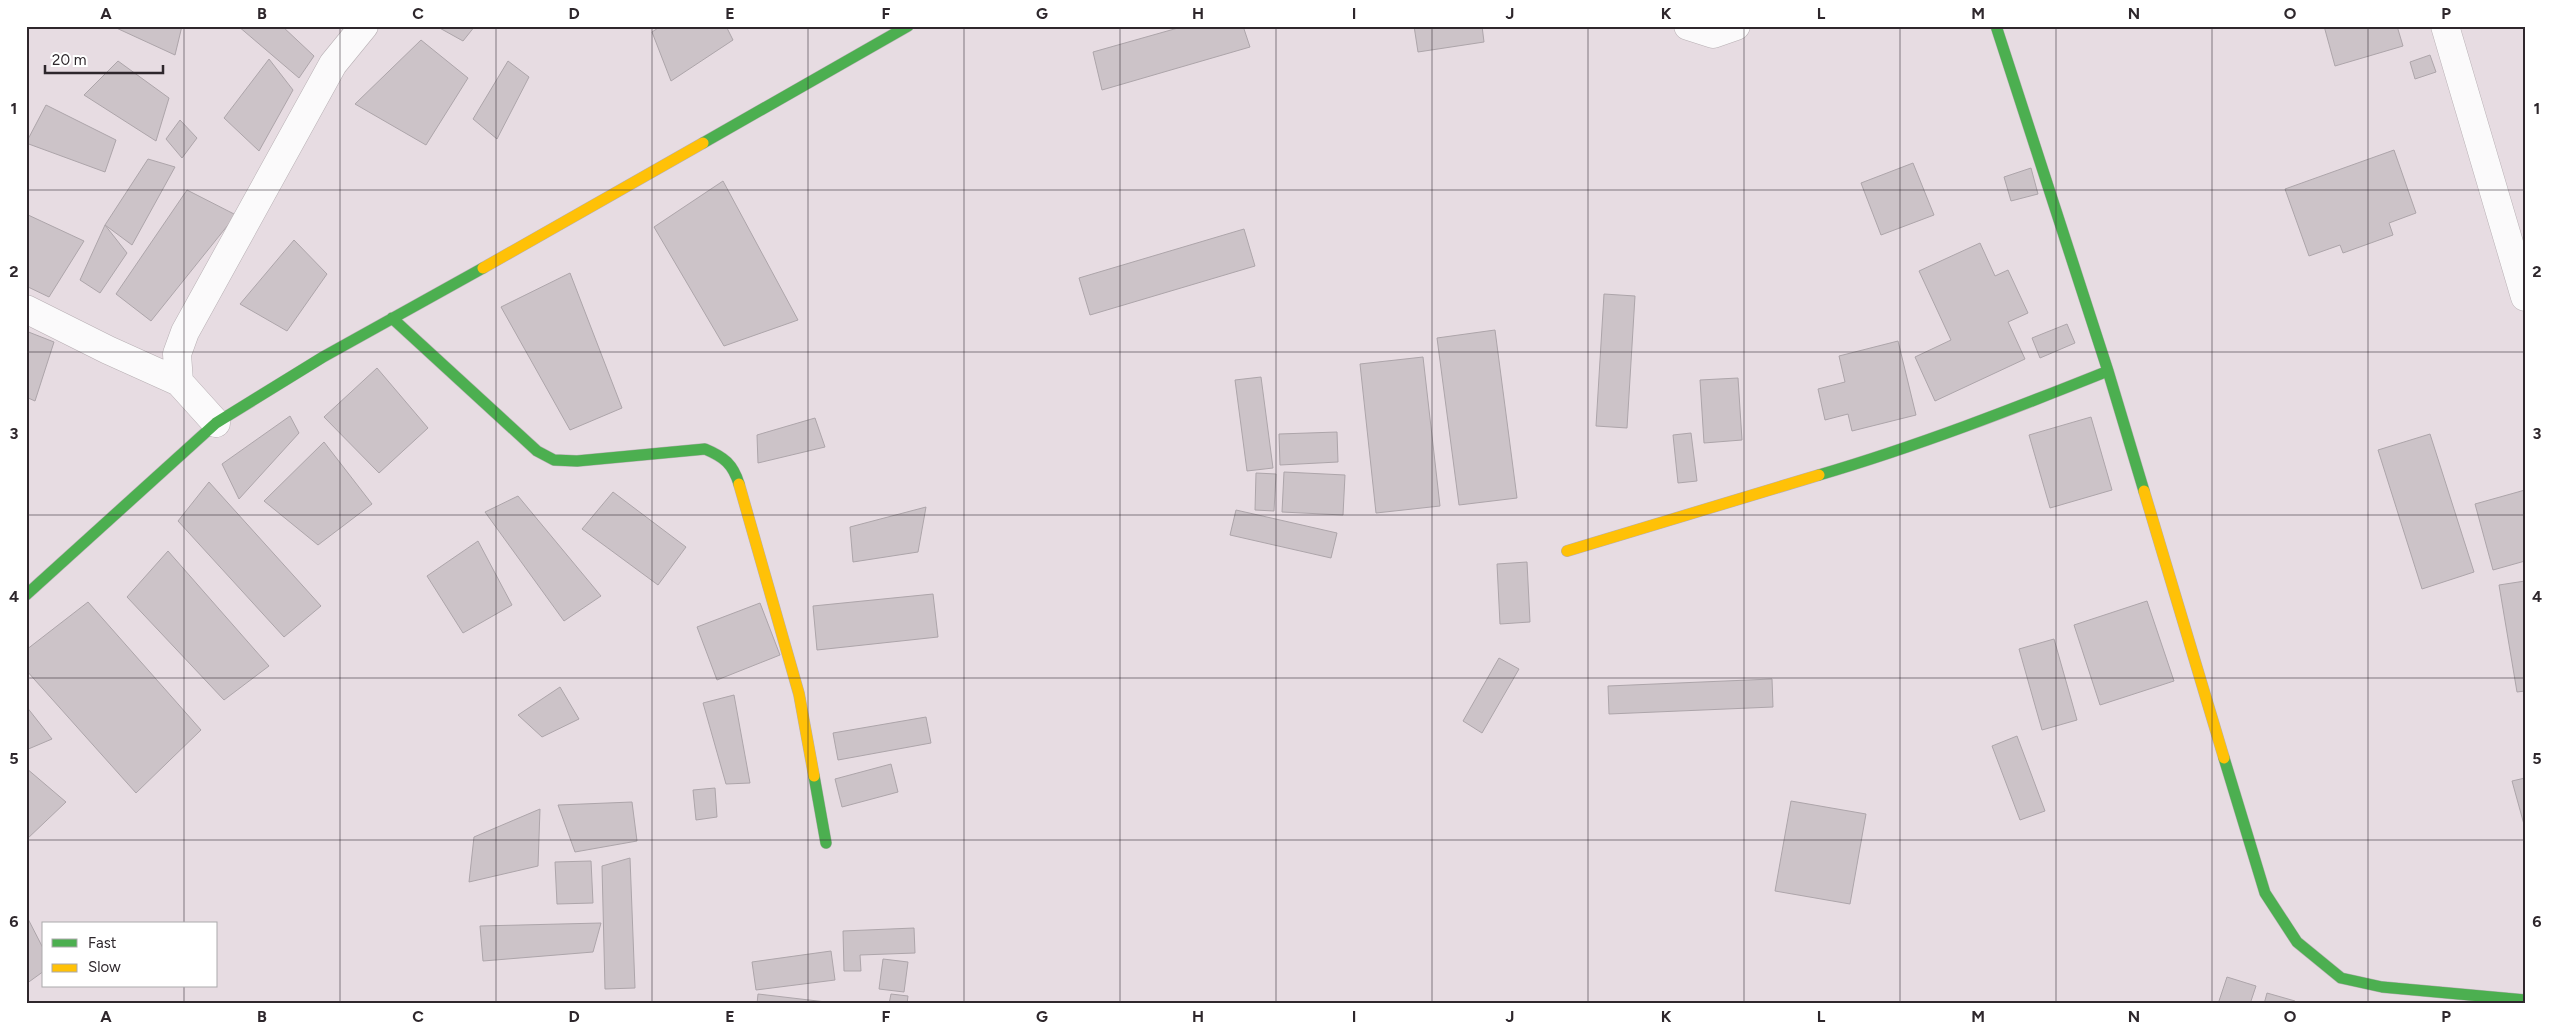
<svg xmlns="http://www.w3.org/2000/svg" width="2551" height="1030" font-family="Figtree,sans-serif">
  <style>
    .building { fill: #ccc3c8; stroke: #ada5aa }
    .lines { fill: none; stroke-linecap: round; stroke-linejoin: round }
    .street-casing { stroke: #b7afb3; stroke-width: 29 }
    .fast-casing { stroke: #b7afb3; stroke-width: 12 }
    .slow-casing { stroke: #b7afb3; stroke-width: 12 }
    .street { stroke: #fbfafb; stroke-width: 28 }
    .fast { stroke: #4caf50; stroke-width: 11 }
    .slow { stroke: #ffc107; stroke-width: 11 }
    .grid { fill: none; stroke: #2e272c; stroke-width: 1; stroke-opacity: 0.55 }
    .neatline { fill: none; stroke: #2e272c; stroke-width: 2 }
    .grid-label { font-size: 16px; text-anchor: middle; font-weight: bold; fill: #2e272c }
  </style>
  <rect width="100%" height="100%" fill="#e7dce2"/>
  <path class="building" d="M112,26H182L175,55Z
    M238,26H282L314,56L299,78Z
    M436,26H475L463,41Z
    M661,26H726L733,40L671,81L652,32Z
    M1185,26H1243L1250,47L1102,90L1093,52Z
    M1414,26H1482L1484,42L1418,52Z
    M2324,26H2397L2403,46L2335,66Z
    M421,40L468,78L426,145L355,104Z
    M2430,55L2436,72L2415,79L2410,62Z
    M269,59L293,90L259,151L224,118Z
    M118,61L169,98L156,141L84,95Z
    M508,61L529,77L497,139L473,119Z
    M46,105L116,140L105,172L26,143Z
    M180,120L197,138L182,158L166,139Z
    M2394,150L2416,213L2389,223L2393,235L2343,253L2340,245L2309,256L2285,189Z
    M148,159L175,167L132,245L105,225Z
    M1913,163L1934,215L1881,235L1861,183Z
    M2031,168L2038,194L2011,201L2004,177Z
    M723,181L798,320L724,346L654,227Z
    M187,190L236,215L151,321L116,294Z
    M26,214L84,241L49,297L26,286Z
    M105,225L127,253L100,293L80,280Z
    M1244,229L1255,266L1090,315L1079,278Z
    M294,240L327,274L287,331L240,304Z
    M1980,243L1995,276L2008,270L2028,313L2008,322L2025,359L1935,401L1915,357L1951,340L1919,271Z
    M570,273L622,408L570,430L501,307Z
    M1604,294L1635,296L1627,428L1596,426Z
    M2067,324L2075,343L2040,358L2032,338Z
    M1495,330L1517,498L1459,505L1437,338Z
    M26,331L54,342L35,401L26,397Z
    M1898,341L1916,415L1852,431L1848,414L1825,420L1818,389L1845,382L1839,356Z
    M1423,357L1440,506L1376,513L1360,364Z
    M377,368L428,428L379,473L324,417Z
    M1261,377L1273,468L1247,471L1235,380Z
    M1738,378L1742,440L1704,443L1700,380Z
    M290,416L299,433L239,499L222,464Z
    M2091,417L2112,490L2050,508L2029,435Z
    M815,418L825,447L758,463L757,435Z
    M1337,432L1338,462L1280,465L1279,434Z
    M1691,433L1697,481L1678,483L1673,435Z
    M2430,434L2474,572L2422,589L2378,450Z
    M324,442L372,504L318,545L264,501Z
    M1284,472L1345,475L1343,515L1282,512Z
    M1256,473L1276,474L1274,511L1255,510Z
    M209,482L321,606L284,637L178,521Z
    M2525,490V561L2493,570L2475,504Z
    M613,492L686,547L658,585L582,529Z
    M518,496L601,596L564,621L485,512Z
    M926,507L918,552L853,562L850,527Z
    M1236,510L1337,533L1331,558L1230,535Z
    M478,541L512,605L463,633L427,576Z
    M168,551L269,666L224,700L127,597Z
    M1527,562L1530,622L1500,624L1497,564Z
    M2525,581V691L2517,692L2499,585Z
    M933,594L938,637L817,650L813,606Z
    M2147,601L2174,681L2100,705L2074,625Z
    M88,602L201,730L136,793L26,670V650Z
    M760,603L780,655L717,680L697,627Z
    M2054,639L2077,720L2042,730L2019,649Z
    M1499,658L1519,669L1482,733L1463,721Z
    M1772,679L1773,707L1609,714L1608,686Z
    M560,687L579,719L542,737L518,715Z
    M734,695L750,783L726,784L703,703Z
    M26,706L52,739L26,750Z
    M926,717L931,743L838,760L833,733Z
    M2017,736L2045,811L2020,820L1992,746Z
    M891,764L898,792L842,807L835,779Z
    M26,768L66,802L26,840Z
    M2525,778V828L2512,781Z
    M715,788L717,817L696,820L693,790Z
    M1791,801L1866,814L1850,904L1775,891Z
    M632,802L637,841L575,852L558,805Z
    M540,809L538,866L469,882L474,837Z
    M630,858L635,988L605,989L602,866Z
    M591,861L593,903L557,904L555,862Z
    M26,915L44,950V971L26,984Z
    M601,923L593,952L483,961L480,926Z
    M914,928L915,953L860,955L861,971H844L843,931Z
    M831,951L835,980L756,990L752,962Z
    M883,959L908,962L904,992L879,989Z
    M2227,977L2256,986L2250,1004H2218Z
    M2267,993L2295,1001L2294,1004H2264Z
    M758,994L843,1004H757Z
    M891,994L908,996L907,1004H889Z"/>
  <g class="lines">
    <g class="street-casing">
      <path id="street" d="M1688,26L1713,34L1736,26
        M2445,26L2525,297
        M26,309L108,350L179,382
        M216,423L179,382L177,354L185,332L333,64L364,26"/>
    </g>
    <g class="fast-casing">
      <path id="fast" d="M1996,26L2108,371L2144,491
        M703,143L908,26
        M392,318L537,451L554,460L577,461L705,449C724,457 733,464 739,484
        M1819,475C1918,446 2013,409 2108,371
        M26,595L216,423L323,357L483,268
        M2224,758L2265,893L2297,942L2341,978L2382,987L2525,1000
        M814,776L826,843"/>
    </g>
    <g class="slow-casing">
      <path id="slow" d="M483,268L703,143
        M739,484L799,694L814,776
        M2144,491L2224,758
        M1567,551L1819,475"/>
    </g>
    <use href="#street" class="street"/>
    <use href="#fast" class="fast"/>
    <use href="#slow" class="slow"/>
  </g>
  <path class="grid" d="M184,26V924M340,26V1004M496,26V1004M652,26V1004M808,26V1004M964,26V1004M1120,26V1004M1276,26V1004M1432,26V1004M1588,26V1004M1744,26V1004M1900,26V1004M2056,26V1004M2212,26V1004M2368,26V1004M26,190H2525M26,352H2525M26,515H2525M26,678H2525M26,840H2525M184,986V1004"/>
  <rect width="2551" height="1030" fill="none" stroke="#ffffff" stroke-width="55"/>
  <rect x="42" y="922" width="175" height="65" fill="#ffffff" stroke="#aba9ab"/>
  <rect x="52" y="939" width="25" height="8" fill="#4caf50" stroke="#aba9ab"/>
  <text x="88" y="948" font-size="15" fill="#2e272c">Fast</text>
  <rect x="52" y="964" width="25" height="8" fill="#ffc107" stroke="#aba9ab"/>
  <text x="88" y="972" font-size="15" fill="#2e272c">Slow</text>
  <path d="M45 65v8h118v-8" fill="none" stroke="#2e272c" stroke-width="2.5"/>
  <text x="52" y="65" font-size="15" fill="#2e272c" stroke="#ffffff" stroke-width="4" paint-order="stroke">20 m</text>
  <rect x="28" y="28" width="2496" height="974" class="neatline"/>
  <g class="grid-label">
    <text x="106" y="19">A</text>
    <text x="262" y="19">B</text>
    <text x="418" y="19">C</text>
    <text x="574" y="19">D</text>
    <text x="730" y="19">E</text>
    <text x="886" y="19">F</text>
    <text x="1042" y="19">G</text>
    <text x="1198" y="19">H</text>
    <text x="1354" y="19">I</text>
    <text x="1510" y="19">J</text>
    <text x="1666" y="19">K</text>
    <text x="1821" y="19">L</text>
    <text x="1978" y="19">M</text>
    <text x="2134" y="19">N</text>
    <text x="2290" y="19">O</text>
    <text x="2446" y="19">P</text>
    <text x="14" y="114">1</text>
    <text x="2537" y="114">1</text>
    <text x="14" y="277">2</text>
    <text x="2537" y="277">2</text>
    <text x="14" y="439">3</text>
    <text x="2537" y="439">3</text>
    <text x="14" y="602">4</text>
    <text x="2537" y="602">4</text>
    <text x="14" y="764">5</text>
    <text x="2537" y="764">5</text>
    <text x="14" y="927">6</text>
    <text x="2537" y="927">6</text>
    <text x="106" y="1022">A</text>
    <text x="262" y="1022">B</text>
    <text x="418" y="1022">C</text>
    <text x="574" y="1022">D</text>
    <text x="730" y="1022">E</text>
    <text x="886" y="1022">F</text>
    <text x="1042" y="1022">G</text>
    <text x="1198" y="1022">H</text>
    <text x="1354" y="1022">I</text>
    <text x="1510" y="1022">J</text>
    <text x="1666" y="1022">K</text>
    <text x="1821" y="1022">L</text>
    <text x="1978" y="1022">M</text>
    <text x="2134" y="1022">N</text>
    <text x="2290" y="1022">O</text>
    <text x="2446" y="1022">P</text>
  </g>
</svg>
